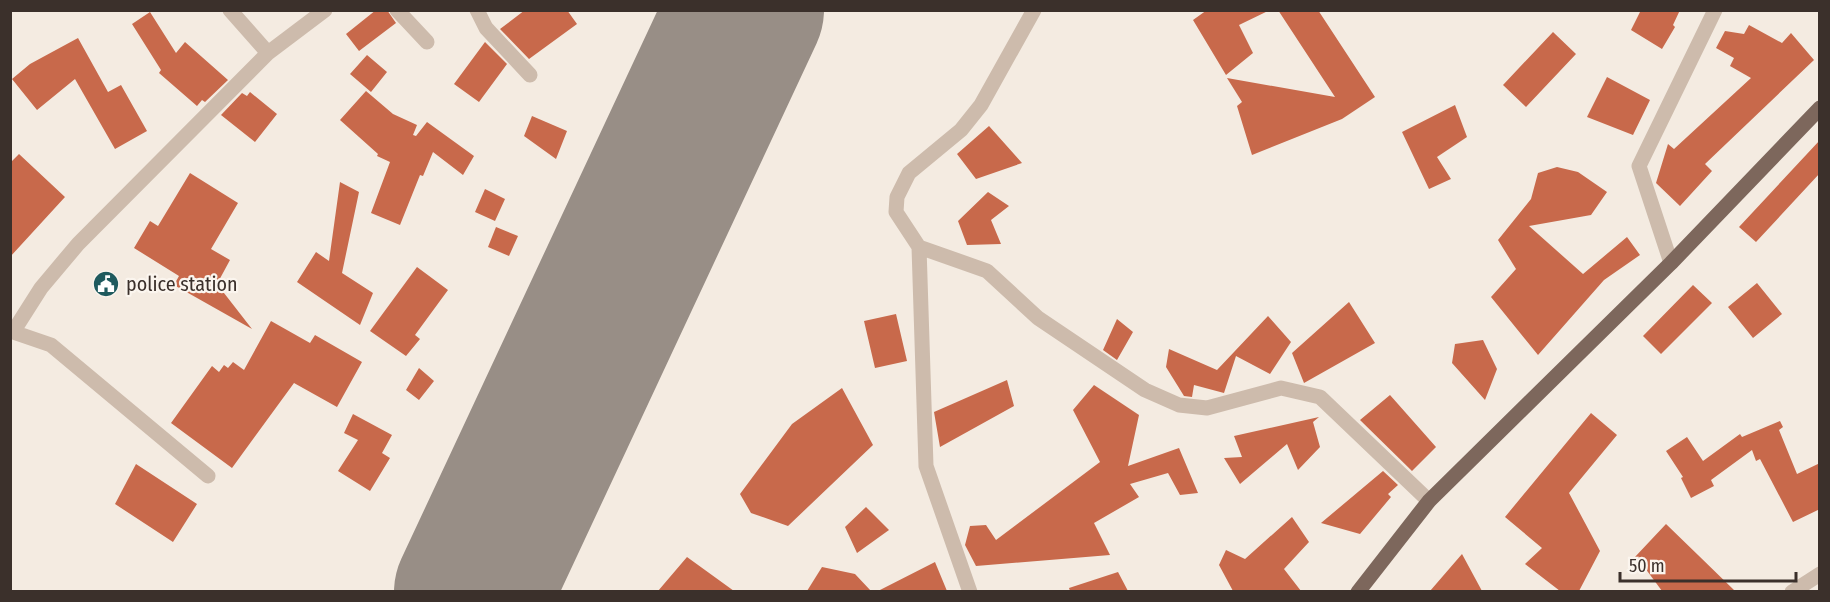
<svg xmlns="http://www.w3.org/2000/svg" width="1830" height="602" font-family="'Fira Sans Condensed',sans-serif">
  <style>
    .lines { fill: none; stroke-linecap: round; stroke-linejoin: round }
    .runway { stroke: #988e86; stroke-width: 158 }
    .building { fill: #c8694b }
    .minor { stroke: #cdbbac; stroke-width: 15 }
    .major { stroke: #7d675c; stroke-width: 15 }
    .labels { text-anchor: middle; stroke-width: 4.5; stroke-linejoin: round; paint-order: stroke }
    .poi-label { font-size: 20px; fill: #3b302b; stroke: #fbf5ee; text-anchor: start }
  </style>
  <rect width="100%" height="100%" fill="#f4ebe1"/>
  <g class="lines">
    <path class="runway" d="M473,592L745,10"/>
  </g>
  <path class="building" d="M376,10H387L396,23L359,51L346,34Z
    M525,10H567L577,24L529,59L500,29Z
    M1207,10H1270L1239,25L1253,53L1226,75L1193,20Z
    M1278,10H1318L1375,97L1342,119L1252,155L1237,106L1242,102L1227,78L1335,97Z
    M1641,10H1680L1673,25L1675,27L1662,49L1631,30Z
    M150,12L176,53L185,42L228,80L205,102L202,100L197,106L159,73L161,70L132,24Z
    M1749,25L1782,43L1791,33L1814,60L1705,164L1712,171L1680,206L1656,183L1668,144L1674,149L1751,78L1730,66L1734,58L1716,48L1725,31L1744,34Z
    M1553,32L1576,54L1526,107L1503,85Z
    M78,38L108,92L121,85L147,131L115,149L75,79L37,110L12,79L30,64Z
    M485,42L507,64L479,102L454,84Z
    M367,55L387,72L371,92L350,74Z
    M1607,77L1650,100L1633,135L1587,117Z
    M366,91L393,114L417,125L413,135L416,136L427,122L474,156L463,175L433,152L423,176L420,175L400,225L371,213L390,162L377,156L378,154L340,120Z
    M250,92L277,114L255,142L221,115L242,93L247,96Z
    M1455,105L1467,137L1437,157L1451,179L1429,189L1402,132Z
    M532,116L567,131L556,159L524,136Z
    M989,126L1022,163L976,179L957,154Z
    M1820,140V173L1756,242L1739,227Z
    M19,154L65,197L10,257V163Z
    M1557,167L1578,172L1607,192L1591,215L1529,226L1583,274L1627,237L1640,255L1604,280L1538,355L1491,297L1516,269L1498,240L1531,199L1538,173Z
    M190,173L238,203L211,249L230,260L217,284L252,329L174,285L179,276L134,248L150,221L158,226Z
    M340,182L359,192L342,273L373,293L360,325L297,282L316,252L329,261Z
    M485,189L505,199L495,221L475,212Z
    M988,192L1009,206L991,220L1001,244L967,245L958,221Z
    M496,227L518,236L509,256L488,247Z
    M417,267L448,290L415,335L420,339L406,356L370,331Z
    M1757,283L1782,314L1753,338L1728,307Z
    M1693,285L1712,303L1661,354L1643,336Z
    M1349,302L1375,343L1304,383L1292,353Z
    M896,314L907,361L875,368L864,321Z
    M1268,316L1291,342L1270,374L1236,356L1224,393L1194,385L1192,397L1184,396L1166,367L1169,349L1217,370Z
    M1117,319L1133,332L1117,360L1103,350Z
    M271,321L310,343L315,335L362,362L337,407L294,383L232,468L171,423L212,366L219,372L224,365L228,368L233,362L244,370Z
    M1483,340L1497,369L1485,400L1452,363L1455,344Z
    M419,368L434,381L419,400L406,390Z
    M1007,380L1014,406L940,447L934,412Z
    M1094,385L1139,415L1128,466L1179,448L1198,493L1180,495L1168,473L1130,484L1139,497L1094,523L1110,555L976,566L965,545L970,526L986,525L996,540L1100,462L1073,410Z
    M842,388L873,445L788,526L751,513L740,494L792,424Z
    M1390,395L1436,447L1412,471L1360,420Z
    M1591,413L1617,435L1569,493L1600,551L1579,591H1560L1525,564L1542,548L1505,517Z
    M353,414L392,435L382,453L390,458L370,491L338,471L358,440L344,433Z
    M1319,417L1313,422L1320,447L1298,470L1287,444L1240,484L1224,458L1242,457L1234,436Z
    M1780,421L1783,427L1779,430L1797,474L1820,463V509L1793,522L1760,459L1756,461L1752,450L1711,480L1714,486L1691,498L1681,478L1683,477L1666,451L1687,437L1703,461L1740,434L1742,437Z
    M136,464L197,504L173,542L115,504Z
    M1383,471L1398,485L1388,494L1391,497L1360,534L1321,523Z
    M866,507L889,530L857,553L845,527Z
    M1292,517L1309,542L1284,569L1301,591H1233L1219,565L1226,550L1245,559Z
    M1666,524L1698,555L1735,591H1662L1645,568L1634,558Z
    M1462,554L1482,591H1430Z
    M687,557L734,591H658Z
    M935,562L947,591H878Z
    M822,567L855,574L871,591H807Z
    M1118,572L1128,591H1070L1069,588Z"/>
  <g class="lines">
    <path class="minor" d="M230,10L268,53
      M397,10L427,42
      M477,10L486,28L530,75
      M919,247L987,271L1038,318L1145,390L1179,405L1207,408L1281,388L1320,397L1429,501
      M1671,263L1639,166L1715,10
      M208,476L51,345L13,332L41,288L78,244L268,53L325,10
      M970,592L926,466L919,247L896,212L897,197L909,173L961,130L981,105L1034,10
      M1792,592L1820,574"/>
    <path class="major" d="M1358,592L1429,501L1671,263L1820,108"/>
  </g>
  <defs>
    <g id="civic-disc" transform="scale(1.35)"><circle r="9.5" fill="#1f5a5e" stroke="#fbf5ee"/><path d="M-.6-6.5H3V-4.5H.6V-3L4-1V1h2V6H-6V1h2V-1L-.6-3ZM-1.2 2.5V6h2.4V2.5Z" fill="#fff"/></g>
  </defs>
  <g fill-rule="evenodd">
    <use href="#civic-disc" x="106" y="284"/>
  </g>
  <g class="labels">
    <g class="poi-label">
      <text x="126" y="291">police station</text>
    </g>
  </g>
  <rect width="1830" height="602" fill="none" stroke="#3b302b" stroke-width="24"/>
  <path d="M1620 572v9h176v-9" fill="none" stroke="#3b302b" stroke-width="3"/>
  <text x="1629" y="572" font-size="18" fill="#3b302b" stroke="#fbf5ee" stroke-width="4.5" paint-order="stroke">50 m</text>
</svg>
